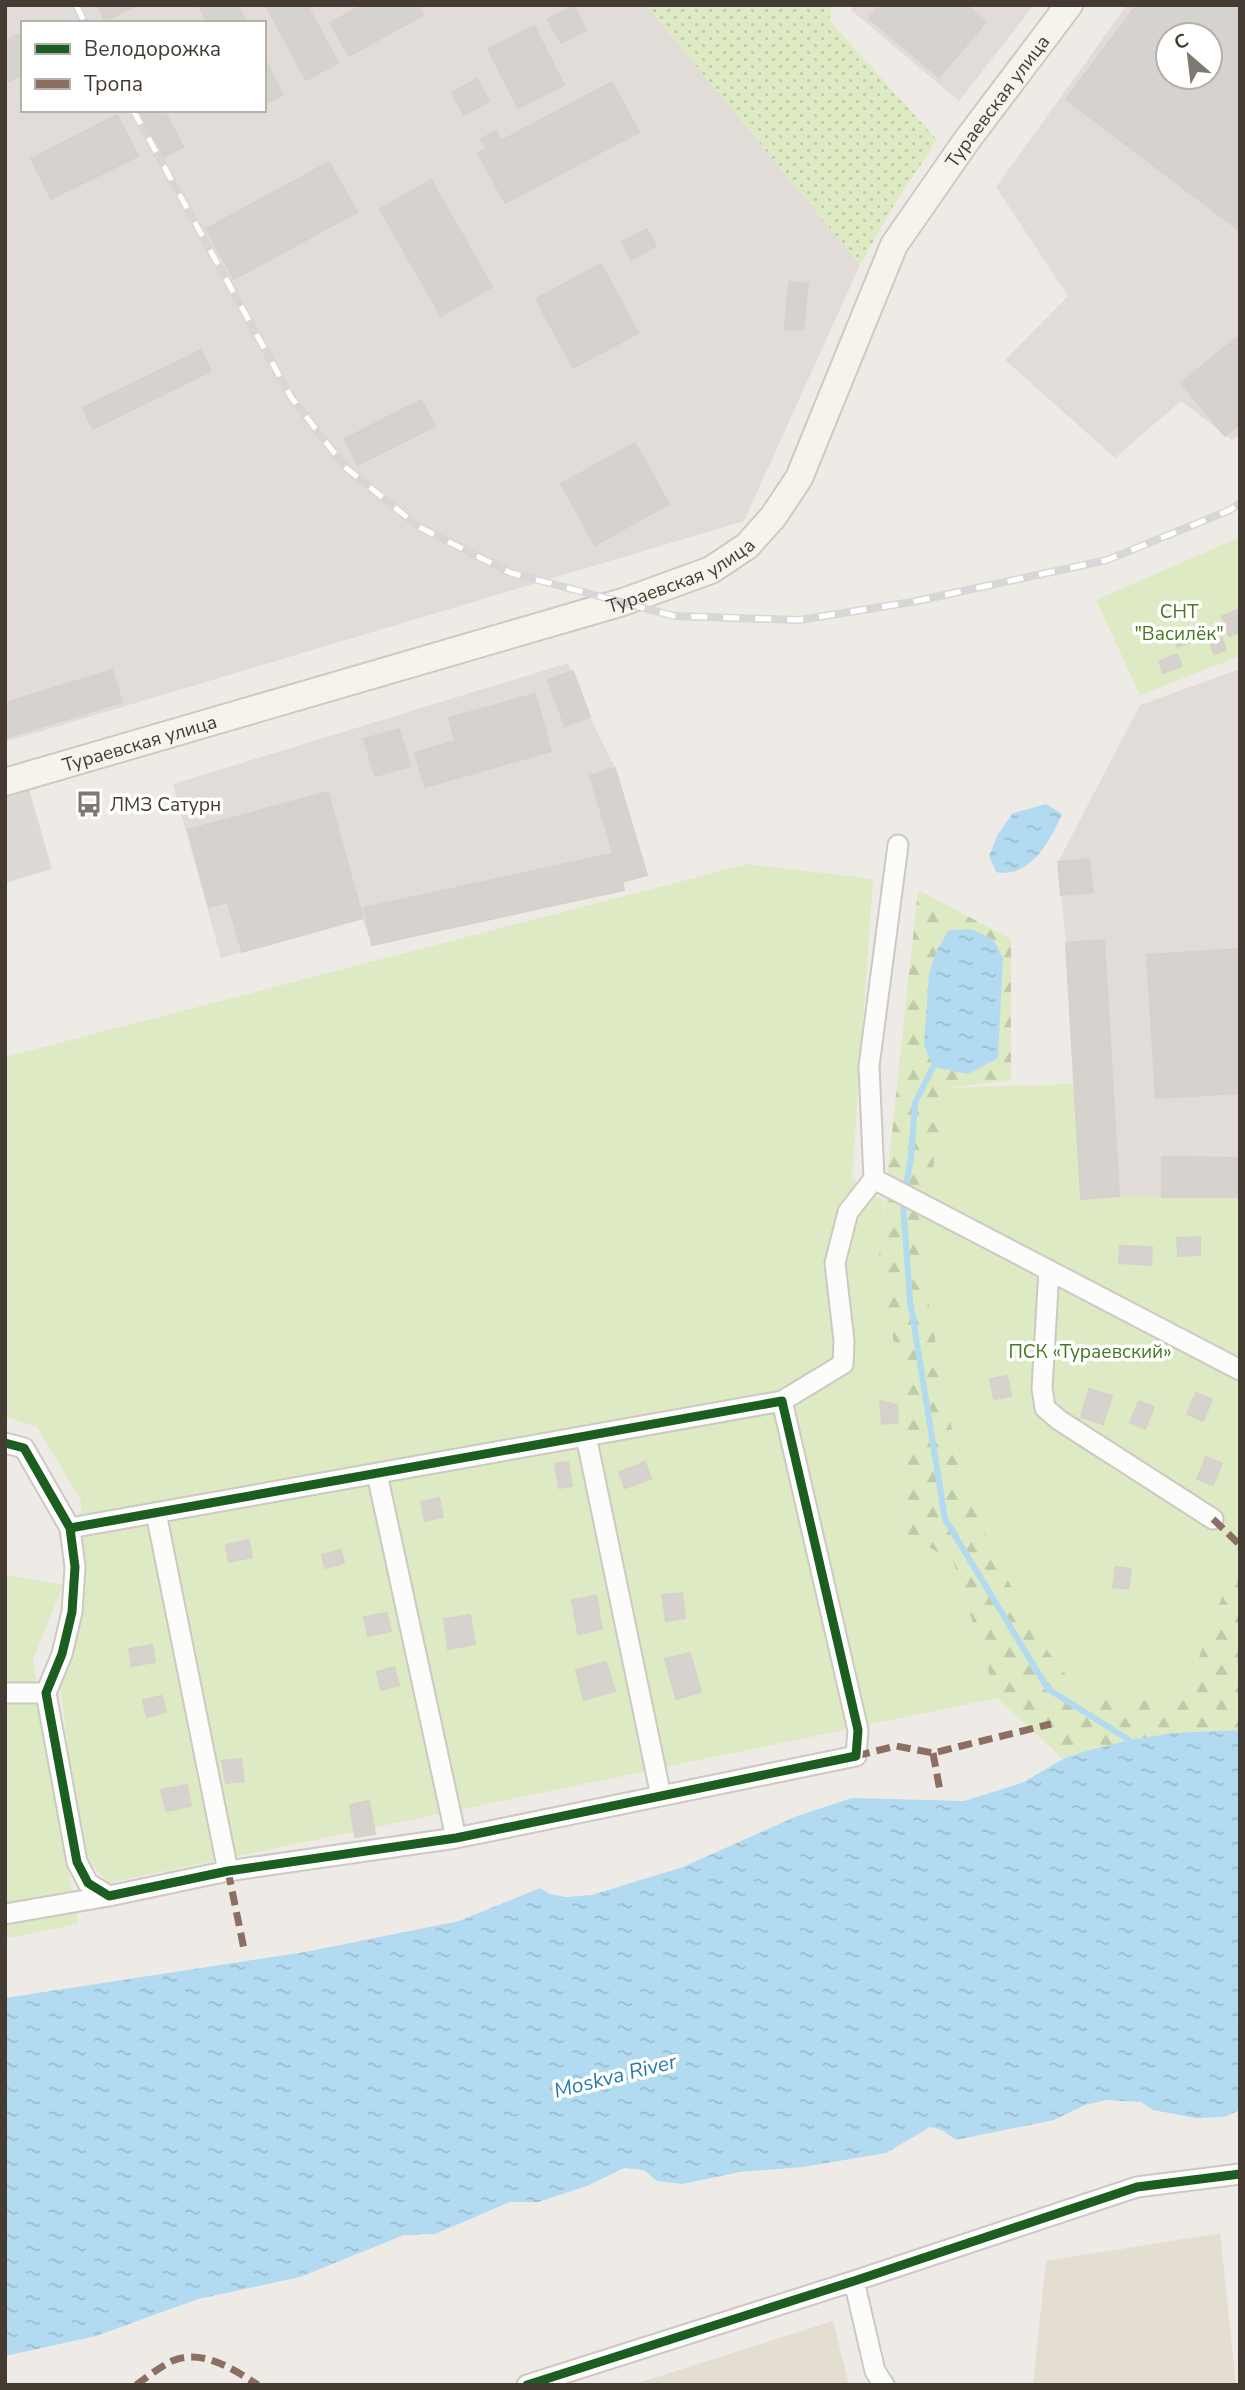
<svg xmlns="http://www.w3.org/2000/svg" width="1245" height="2390" font-family="'Nunito Sans',sans-serif">
  <style>
    .residential { fill: #e3ddd2 }
    .industrial { fill: #e1dcd7; fill-rule: evenodd }
    .grass { fill: url(#grass-dots) }
    .forest { fill: url(#forest-firs) }
    .garden { fill: #ddeac3 }
    .parking { fill: #dddad6 }
    .water { fill: url(#water-ripples) }
    .lines { fill: none; stroke-linecap: round; stroke-linejoin: round }
    .stream { stroke: #b2daf0; stroke-width: 6 }
    .building { fill: #d6d2cd; stroke: #d6d2cb; stroke-width: 2; fill-rule: evenodd }
    .minor-casing { stroke: #ccc9c3; stroke-width: 23 }
    .secondary-casing { stroke: #cfcabd; stroke-width: 30 }
    .minor { stroke: #fcfcfb; stroke-width: 19 }
    .secondary { stroke: #f6f3ec; stroke-width: 26 }
    .rail-casing { stroke: #d8d7d7; stroke-width: 8 }
    .rail { stroke: #fff; stroke-width: 5; stroke-dasharray: 16; stroke-linecap: butt }
    .quiet { stroke: #8d6e63; stroke-width: 7; stroke-dasharray: 14 7; stroke-linecap: butt }
    .cycleway-casing { stroke: #fff; stroke-width: 13 }
    .cycleway { stroke: #1b5e20; stroke-width: 9 }
    .labels { text-anchor: middle; stroke-width: 7; stroke-linejoin: round; paint-order: stroke }
    .street-label { font-size: 19px; fill: #443c32; stroke: #fff }
    .park-label { font-size: 19px; fill: #477823; stroke: #fff }
    .poi-label { font-size: 19px; fill: #443c32; stroke: #fff; text-anchor: start }
    .water-label { font-size: 21px; font-style: italic; fill: #267aac; stroke: #fff }
  </style>
  <defs>
    <pattern id="grass-dots" width="8" height="8" patternUnits="userSpaceOnUse" patternTransform="scale(1.75)"><rect width="8" height="8" fill="#ddeac3"/><path d="M2 2h.1M6 6h.1" fill="none" stroke="#bfcaa8" stroke-width="1.8" stroke-linecap="round"/></pattern>
    <pattern id="forest-firs" width="22" height="20" patternUnits="userSpaceOnUse" patternTransform="scale(1.75)"><rect width="22" height="20" fill="#ddeac3"/><path d="M5 1l3.5 6h-7zM16 11l3.5 6h-7z" fill="#bfcaa8"/></pattern>
    <pattern id="water-ripples" width="26" height="14" patternUnits="userSpaceOnUse" patternTransform="scale(1.75)"><rect width="26" height="14" fill="#b2daf0"/><path d="M2 4q2-2 4 0t4 0M15 11q2-2 4 0t4 0" fill="none" stroke="#9abcce"/></pattern>
  </defs>
  <rect width="100%" height="100%" fill="#eeebe6"/>
  <path class="residential" d="M1220,2233L1236,2385H1033L1046,2261Z
    M833,2321L849,2385H632Z"/>
  <path class="industrial" d="M5,5H646L860,265L744,521L5,742ZM23,23H264V110H23Z
    M854,5H1034L959,101L851,10Z
    M1127,5H1240V435L1232,440L1181,401L1115,458L1005,360L1068,296L996,187ZM1168,35H1210V77H1168Z
    M568,663L590,717L615,768L647,875L622,882L624,890L372,945L362,918L221,958L173,784Z
    M1240,669V1197L1119,1196L1081,1199L1066,943L1058,862L1140,705Z"/>
  <path class="grass" d="M646,5H832L829,20L937,140L892,208L860,265Z"/>
  <path class="forest" d="M918,890L1011,939V1080L946,1088L925,1220L929,1305L962,1483L1182,1701L1238,1555H1240V1730C1179,1733 1121,1738 1063,1759L997,1698L953,1562L907,1534L904,1393L878,1264Z"/>
  <path class="garden" d="M1240,537V656L1140,695L1096,600Z
    M748,864L873,879L852,1178L884,1201L878,1264L904,1393L907,1534L953,1561L997,1698L108,1883L80,1851L59,1676L84,1589L81,1501L37,1427L5,1417V1057Z
    M1074,1084L1081,1199L1119,1196L1240,1197V1550L1182,1701L1085,1700L1032,1631L962,1483L929,1305L925,1220L946,1088Z
    M5,1575L63,1585L33,1660L78,1924L5,1939Z"/>
  <path class="parking" d="M29,789L52,869L5,883V796Z"/>
  <path class="water" d="M1046,804L1062,814C1050,841 1030,879 996,872L989,856L998,834L1013,813Z
    M971,929L993,939L1003,958L998,1058L968,1074L933,1067L924,1045L929,973L937,950L949,930Z
    M1240,1730V2110L1224,2117L1196,2118L1153,2110L1141,2102L1107,2100L1085,2105L1054,2120L956,2140L942,2130L930,2127L886,2153L803,2167L740,2172L682,2184L657,2181L644,2170L624,2168L587,2186L538,2202H510L435,2234L404,2235L300,2277L198,2299L96,2336L5,2356V1998L305,1952L459,1921L540,1888L550,1894L565,1897L592,1895L683,1867L797,1816L852,1798L964,1801L1022,1783L1063,1759L1083,1752L1129,1740L1174,1733Z"/>
  <g class="lines">
    <path class="stream" d="M933,1067L915,1103L911,1157L903,1204L910,1300L945,1519L1048,1689L1129,1740"/>
  </g>
  <path class="building" d="M98,5H137L105,21Z
    M205,5H238L247,23H208L200,8Z
    M266,5H307L338,63L306,80Z
    M363,5H418L423,15L349,56L330,23Z
    M880,5H967L986,22L939,77L869,18Z
    M1137,5H1240V231L1066,99ZM1168,35H1210V77H1168Z
    M574,6L586,30L561,43L548,19Z
    M534,26L564,85L518,108L488,49Z
    M23,32V74L5,83V42Z
    M264,57L283,95L264,104Z
    M477,79L489,101L464,115L452,93Z
    M612,82L639,132L505,203L478,153L487,149L481,139L496,131L501,141Z
    M138,110H164L183,147L162,158Z
    M117,115L138,156L51,199L31,159Z
    M329,162L357,212L234,279L206,229Z
    M431,180L492,287L441,316L380,209Z
    M647,229L656,246L631,260L622,242Z
    M601,264L638,333L573,368L536,299Z
    M789,282L808,284L803,330L785,329Z
    M1240,335V424L1225,436L1181,383Z
    M201,350L211,371L93,429L83,408Z
    M421,400L435,426L358,465L345,439Z
    M635,443L669,504L595,545L561,484Z
    M1240,609V632L1229,636L1222,616Z
    M1188,629L1192,642L1177,647L1173,634Z
    M1222,638L1226,650L1214,654L1210,643Z
    M1177,654L1182,666L1163,673L1159,661Z
    M112,670L122,702L5,738V703Z
    M573,671L590,717L565,726L548,680Z
    M535,694L551,751L425,787L415,753L455,741L449,718Z
    M399,729L410,766L375,776L364,739Z
    M615,768L647,875L622,882L590,776Z
    M328,792L349,869L209,907L188,830Z
    M616,853L624,890L372,945L364,908Z
    M1089,859L1093,892L1061,895L1058,862Z
    M349,869L363,918L242,952L228,903Z
    M1104,940L1119,1196L1081,1199L1066,943Z
    M1240,949V1093L1156,1098L1147,955Z
    M1162,1157L1240,1158V1197H1162Z
    M1200,1237V1255L1178,1256L1177,1238Z
    M1120,1246L1152,1247L1151,1265L1119,1263Z
    M1007,1376L1011,1396L994,1399L990,1379Z
    M1089,1389L1112,1396L1103,1424L1081,1417Z
    M1196,1393L1212,1399L1203,1421L1187,1414Z
    M880,1401L897,1405L898,1422L882,1424Z
    M1139,1401L1154,1407L1145,1429L1130,1422Z
    M1206,1457L1222,1463L1213,1485L1197,1479Z
    M568,1462L572,1486L559,1488L555,1464Z
    M645,1462L651,1479L625,1488L619,1472Z
    M439,1498L443,1517L425,1521L421,1502Z
    M249,1540L252,1557L229,1562L226,1545Z
    M341,1550L344,1563L325,1568L322,1555Z
    M1116,1567L1131,1569L1128,1589L1113,1587Z
    M682,1593L685,1618L666,1621L662,1595Z
    M596,1596L602,1629L578,1634L572,1600Z
    M387,1613L391,1631L368,1636L364,1617Z
    M470,1615L475,1644L448,1649L444,1619Z
    M152,1645L155,1662L132,1666L129,1649Z
    M690,1653L701,1692L676,1699L665,1659Z
    M606,1662L615,1691L584,1700L576,1670Z
    M394,1667L399,1685L381,1690L377,1672Z
    M162,1696L166,1712L147,1717L143,1700Z
    M241,1759L244,1781L226,1783L222,1761Z
    M187,1785L191,1806L166,1811L161,1790Z
    M369,1801L375,1834L355,1837L350,1805Z"/>
  <g class="lines">
    <g class="minor-casing">
      <path id="minor" d="M874,1179L1240,1370
        M1049,1270L1042,1388L1045,1408L1059,1420L1213,1519
        M782,1401L843,1364L844,1341L835,1263L848,1212L874,1179L869,1066L898,845
        M586,1436L661,1796
        M5,1443L24,1448L70,1528L75,1567L72,1612L62,1654L46,1693L77,1862L88,1883L109,1896L228,1871L456,1838L856,1756L858,1730L782,1401L70,1528
        M377,1474L456,1838
        M156,1513L228,1871
        M5,1693H46
        M5,1914L109,1896
        M854,2281L875,2371L884,2385
        M527,2385L854,2281L1137,2187L1240,2174"/>
    </g>
    <g class="secondary-casing">
      <g id="secondary">
        <path id="s1" d="M5,782L623,602L711,570L747,546L773,517L799,478L894,245L967,140L1069,5"/>
      </g>
    </g>
    <use href="#minor" class="minor"/>
    <use href="#secondary" class="secondary"/>
    <g class="rail-casing">
      <path id="rail" d="M76,5L85,23
        M133,110L291,397L345,467L419,527L511,573L674,616L799,620L912,602L1107,560L1230,510L1240,503"/>
    </g>
    <use href="#rail" class="rail"/>
    <path class="quiet" d="M1213,1519L1240,1545
      M933,1753L940,1791
      M856,1756L896,1746L933,1753L1051,1724
      M228,1871L244,1949
      M136,2385C147,2377 160,2367 172,2361C202,2348 233,2369 258,2385"/>
    <g class="cycleway-casing">
      <path id="cycleway" d="M5,1443L24,1448L70,1528L75,1567L72,1612L62,1654L46,1693L77,1862L88,1883L109,1896L228,1871L456,1838L856,1756L858,1730L782,1401L70,1528
        M527,2385L854,2281L1137,2187L1240,2174"/>
    </g>
    <use href="#cycleway" class="cycleway"/>
  </g>
  <defs>
    <g id="bus-bare" transform="scale(2.1)"><path d="M-5-6H5V4H4V6H2V4H-2V6H-4V4H-5ZM-3.5-4V0h7V-4ZM-3.5 1.2v1.5H-2V1.2ZM2 1.2v1.5H3.5V1.2Z" fill="#807971" stroke="#fff" stroke-width="2.5" paint-order="stroke"/></g>
  </defs>
  <g fill-rule="evenodd">
    <use href="#bus-bare" x="89" y="804"/>
  </g>
  <g class="labels">
    <g class="street-label">
      <text dy="7" stroke="none"><textPath href="#s1" startOffset="1295">Тураевская улица</textPath></text>
      <text dy="7" stroke="none"><textPath href="#s1" startOffset="707">Тураевская улица</textPath></text>
      <text dy="7" stroke="none"><textPath href="#s1" startOffset="140">Тураевская улица</textPath></text>
    </g>
    <g class="park-label">
      <text x="1179" y="618">СНТ<tspan x="1179" dy="22">"Василёк"</tspan></text>
      <text x="1090" y="1358">ПСК «Тураевский»</text>
    </g>
    <g class="poi-label">
      <text x="110" y="811">ЛМЗ Сатурн</text>
    </g>
    <g class="water-label">
      <text transform="translate(615 2076) rotate(-14)" y="7">Moskva River</text>
    </g>
  </g>
  <rect width="1245" height="2390" fill="none" stroke="#443c32" stroke-width="14"/>
  <rect x="21" y="21" width="245" height="91" fill="#ffffff" stroke="#b4b1ad" stroke-width="2"/>
  <rect x="35" y="44" width="35" height="10" fill="#1b5e20" stroke="#b4b1ad" stroke-width="2"/>
  <text x="84" y="56" font-size="21" fill="#443c32">Велодорожка</text>
  <rect x="35" y="79" width="35" height="10" fill="#8d6e63" stroke="#b4b1ad" stroke-width="2"/>
  <text x="84" y="91" font-size="21" fill="#443c32">Тропа</text>
  <g transform="translate(1189 56) rotate(332)"><circle r="33" fill="#ffffff" stroke="#b4b1ad" stroke-width="2"/>
  <path d="M0-5L12 26L0 18L-12 26Z" fill="#807971"/>
  <text y="-10" font-size="19" font-weight="bold" text-anchor="middle" fill="#443c32">С</text>
  </g>
</svg>
